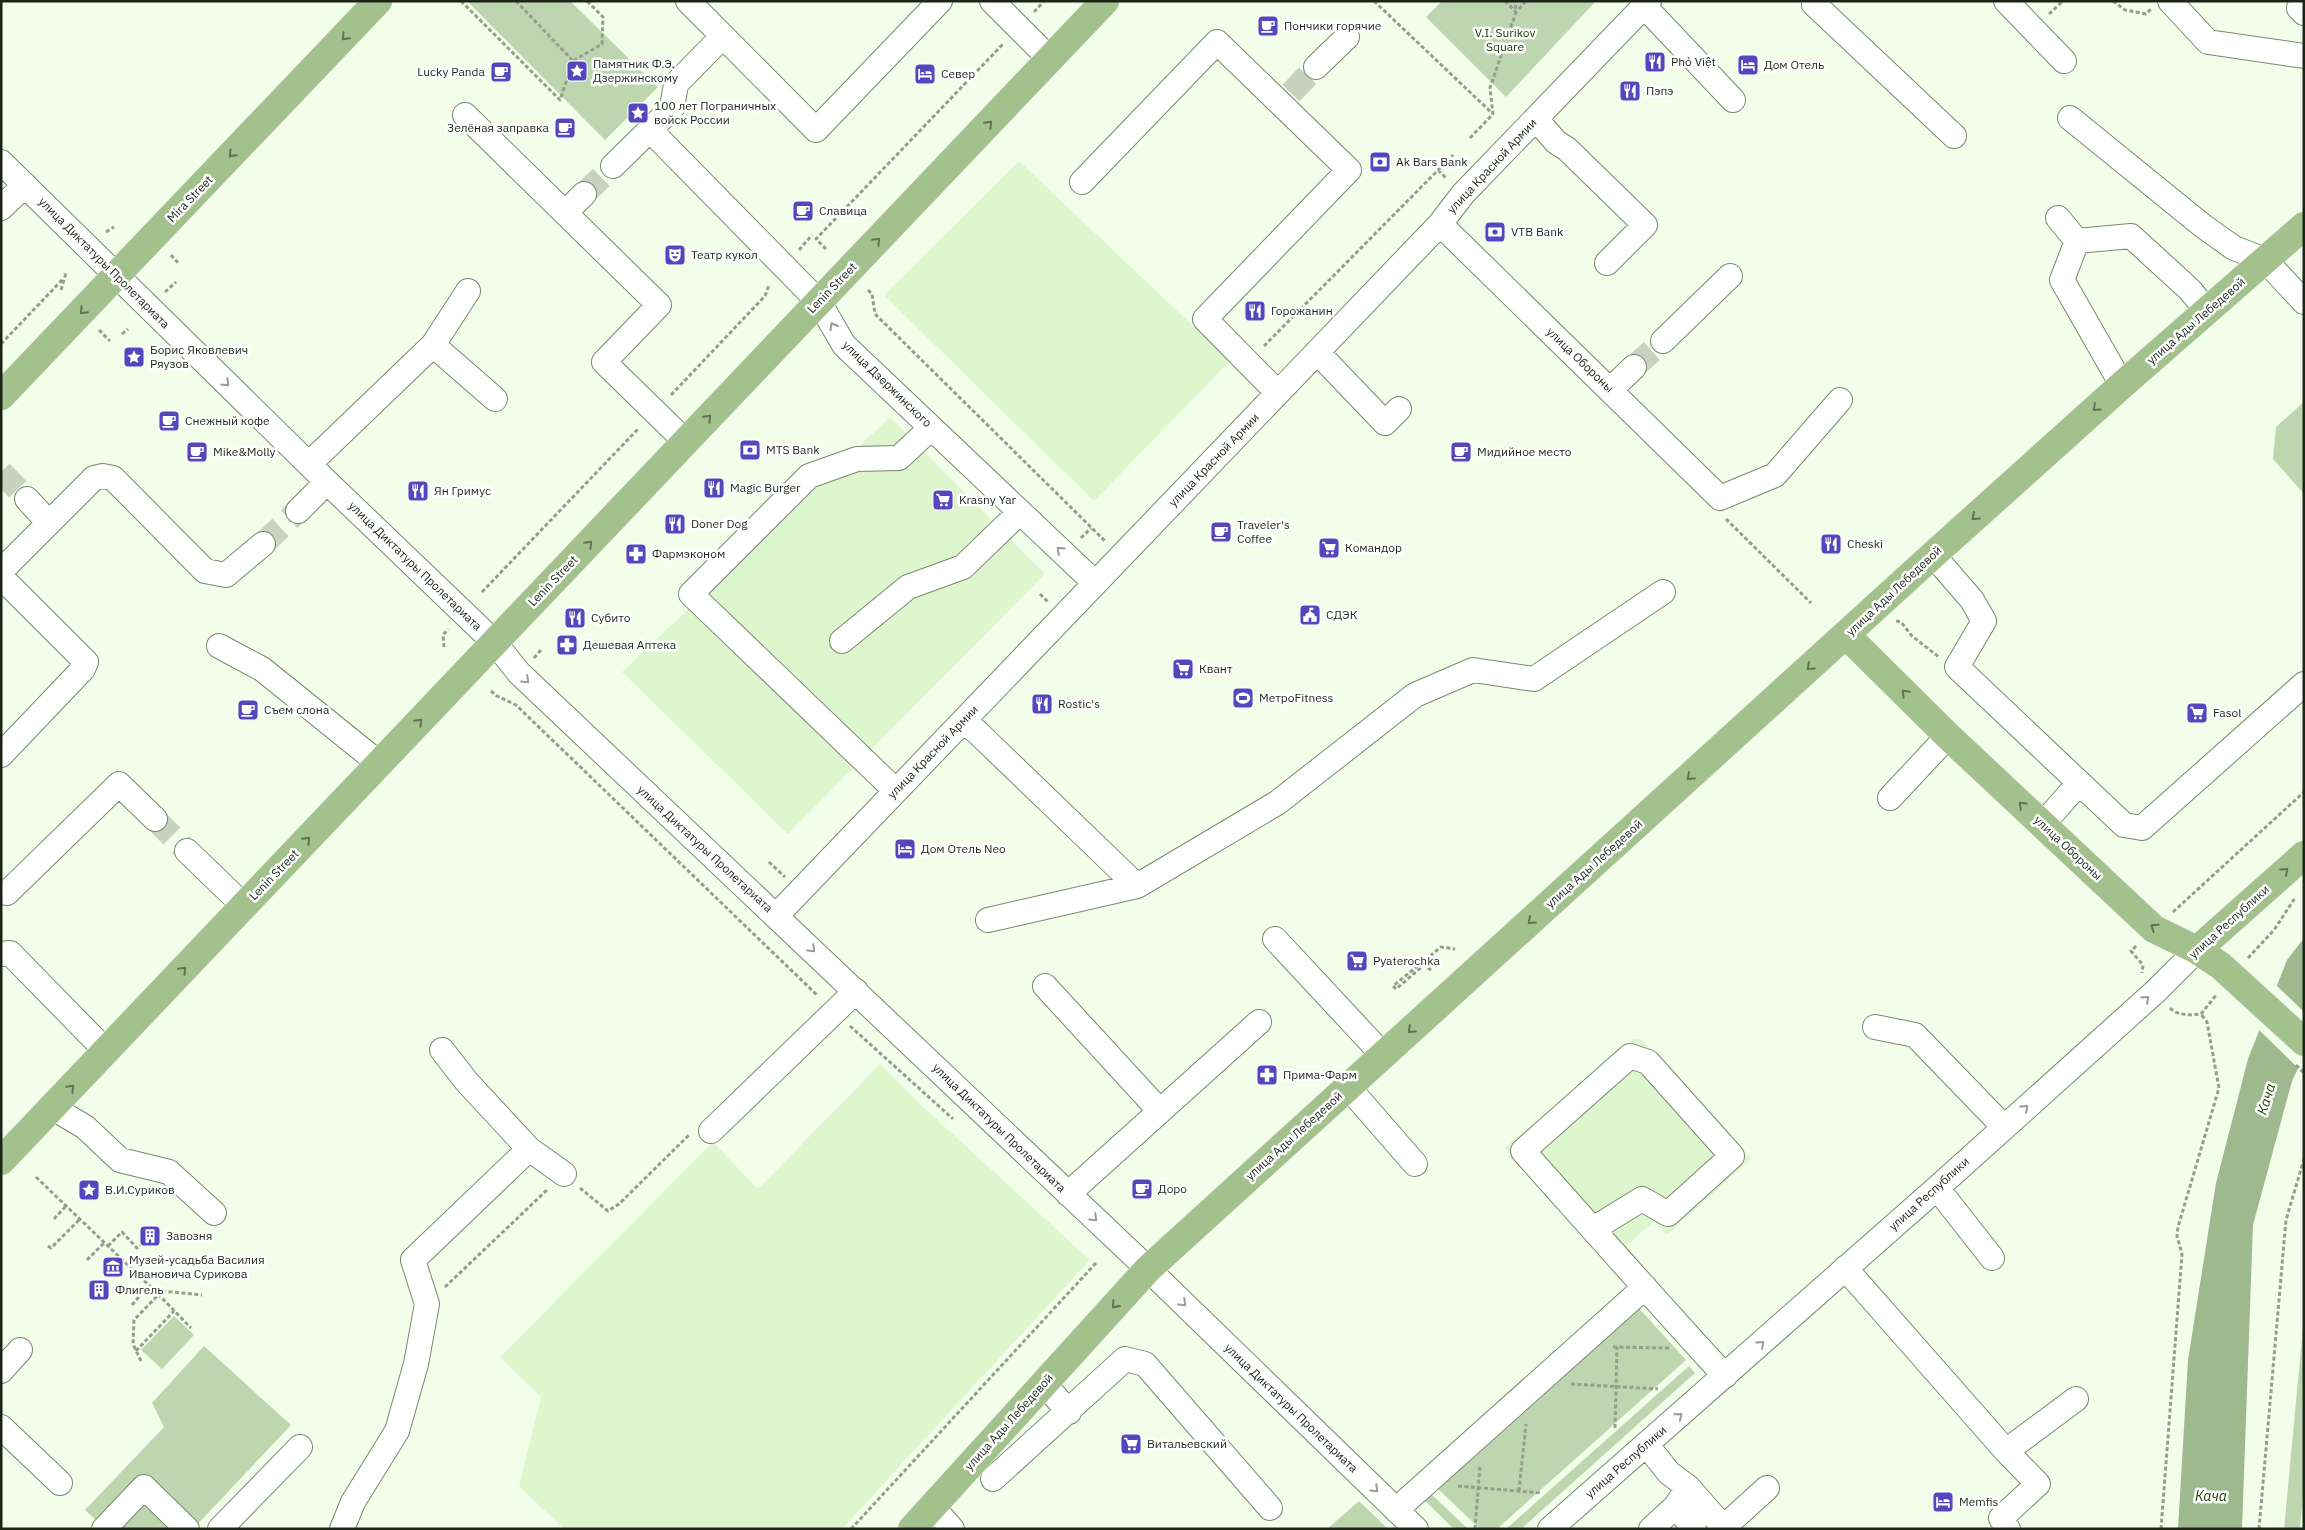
<svg xmlns="http://www.w3.org/2000/svg" width="2305" height="1530" font-family="'IBM Plex Sans',sans-serif">
  <style>
    .built { fill: #ddf6ce }
    .green { fill: #bed6b0 }
    .water { fill: #9fb98e }
    .pier { fill: #f2feea }
    .lines { fill: none; stroke-linecap: round; stroke-linejoin: round }
    .minor-tunnel { stroke: #c7d2c0; stroke-width: 24; stroke-dasharray: 24 12; stroke-linecap: butt }
    .minor-casing { stroke: #77896b; stroke-width: 26 }
    .major-casing { stroke: #e8e9e8; stroke-width: 29 }
    .path { stroke: #949e8e; stroke-width: 3; stroke-dasharray: 4 2.5; stroke-linecap: butt }
    .minor { stroke: #fff; stroke-width: 24 }
    .major { stroke: #a3c18c; stroke-width: 28 }
    .oneway { stroke: #607252 }
    .oneway2 { stroke: #999c97 }
    .labels { text-anchor: middle; stroke-width: 5; stroke-linejoin: round; paint-order: stroke }
    .poi-label { font-size: 12px; fill: #1c2418; stroke: #fff; text-anchor: start }
    .park-label { font-size: 12px; fill: #1c3406; stroke: #fff }
    .street-label { font-size: 12px; fill: #1c2418; stroke: #fff }
    .water-label { font-size: 14px; font-style: italic; fill: #203f00; stroke: #fff }
  </style>
  <rect width="100%" height="100%" fill="#f2feea"/>
  <path class="built" d="M1019,161L1230,361L1094,501L884,295Z
    M890,417L1045,574L788,834L622,672Z
    M1634,1038L1642,1040L1751,1159L1667,1235L1654,1221L1626,1246L1637,1258L1618,1275L1505,1148Z
    M880,1064L921,1105L1090,1260L842,1529H564L519,1486L541,1397L500,1357L713,1142L758,1189Z"/>
  <path class="green" d="M471,1H570L658,87L605,140L469,3Z
    M1442,1H1596L1506,97L1426,17Z
    M2304,402V494L2273,459L2276,427Z
    M1636,1305L1686,1360L1497,1529H1480L1436,1487H1441L1439,1485Z
    M174,1316L194,1335L162,1369L141,1350Z
    M2304,1317V1484L2300,1529H2284Z
    M204,1346L291,1425L193,1529H105L85,1510L164,1427L152,1403Z
    M1689,1366L1695,1373L1521,1529H1506Z
    M1428,1491L1468,1529H1454L1421,1497Z
    M1359,1501L1388,1529H1327Z"/>
  <path class="water" d="M2304,938V1056L2292,1081L2253,1225L2242,1529H2178L2188,1360L2216,1183L2248,1059L2287,960Z"/>
  <path class="pier" d="M2275,984L2304,1012V1062L2300,1070L2257,1028Z"/>
  <g class="lines">
    <path class="minor-tunnel" d="M1291,93L1316,67
      M584,194L613,166
      M1634,367L1663,341
      M1,472L27,499
      M263,544L298,511
      M155,819L187,851"/>
    <g class="minor-casing">
      <path id="minor" d="M688,1L816,130L940,1
        M992,1L1050,59
        M1815,1L1814,4L1954,136
        M2006,1L2064,61
        M2170,1L2208,42L2304,56
        M1644,6L1733,100
        M2299,8L2304,13
        M1316,67L1347,37
        M465,115L659,305L604,362L686,442
        M2070,118L2203,226L2234,248L2265,260L2304,302
        M1536,119L1556,142L1567,149L1645,225L1607,263
        M650,130L819,302L844,345L1095,583
        M1,162L327,482L495,643L519,673L1148,1269L1416,1529
        M613,166L672,108L676,84L723,36
        M1082,182L1217,42L1349,170L1205,319L1278,393
        M1,208L25,185
        M565,213L584,194
        M2058,218L2077,241
        M1440,224L1720,498L1775,475L1840,400
        M468,291L433,345L495,399
        M1663,341L1730,276
        M1317,352L1385,423L1399,409
        M2122,385L2062,280L2077,241L2131,236L2190,290L2207,311
        M1610,390L1634,367
        M309,464L433,345
        M27,499L49,523
        M298,511L327,482
        M1933,555L1972,600L1984,621L1957,667L2124,825L2142,828L2304,684
        M842,641L908,587L963,567L1020,512
        M219,646L262,669L380,764
        M963,721L977,732L1137,886
        M1,755L83,669L86,662L5,581L2,575L5,567L94,478L103,476L113,478L205,571L226,575L263,544
        M896,791L691,594L809,476L857,459L899,458L931,428
        M1890,798L1948,736
        M2043,824L2079,783
        M187,851L244,906
        M7,893L119,784L155,819
        M776,916L1440,224L1463,194L1649,1
        M988,920L1137,886L1277,803L1415,695L1473,670L1534,679L1663,592
        M1275,939L1383,1055
        M1,954L10,953L106,1051
        M1045,986L1159,1110
        M1875,1027L1915,1035L2004,1127
        M442,1050L467,1082L529,1149L564,1174
        M1348,1087L1415,1164
        M53,1108L85,1127L120,1160L169,1172L214,1213
        M711,1131L856,991
        M1937,1188L1992,1258
        M1068,1194L1259,1022
        M1593,1229L1642,1199L1668,1214L1732,1156L1648,1062L1630,1056L1523,1151C1590,1226 1657,1302 1725,1376
        M1845,1268L2006,1451
        M1,1371L20,1350
        M1044,1384L1069,1412
        M1,1427L60,1483
        M1646,1444L1669,1473L1688,1487L1725,1529
        M993,1479L1125,1359L1145,1364L1270,1508
        M1688,1487L1676,1506L1694,1529
        M932,1506L952,1529
        M1396,1510L1645,1287
        M1724,1527L1767,1488
        M104,1529L144,1487L187,1529
        M220,1529L300,1447
        M342,1529L353,1502L397,1431L416,1364L427,1304L413,1260L529,1149
        M1550,1529L1937,1188L2156,991L2197,950
        M1651,1529L1676,1506
        M2008,1529L2001,1518L2038,1484L2006,1451L2076,1399"/>
    </g>
    <g class="major-casing">
      <path id="major" d="M1,396L378,1
        M1846,635L1948,736L2154,929L2197,950L2221,966L2304,1042
        M2197,950L2304,855
        M1,1161L1105,1
        M912,1529L1148,1269L1933,555L2122,385L2304,226"/>
    </g>
    <path class="path" d="M461,1L560,100L573,61L602,44L603,17L587,1
      M516,1L573,61
      M1374,1L1493,114
      M1505,1L1516,12L1526,1
      M2113,1L2125,10L2146,14L2151,9
      M1034,12L1044,1
      M2049,14L2063,1
      M1470,138L1493,114L1490,88L1516,12L1515,1
      M1438,170L1447,179
      M106,232L114,227
      M826,249L816,239L1004,43
      M799,250L812,235
      M171,255L179,264
      M61,290L66,273
      M868,290L872,294L875,314L1105,541
      M165,292L176,282
      M99,330L110,341
      M122,334L128,329
      M1,344L62,280
      M1264,346L1453,155
      M671,395L765,296L769,285
      M1726,519L1811,603
      M1081,538L1091,528
      M482,592L639,428
      M1040,594L1048,602
      M1896,621L1901,622L1912,636L1939,657
      M444,647L443,635L448,629
      M534,658L541,650
      M491,691L497,696L516,705L818,996
      M769,862L785,877
      M2173,912L2304,792
      M2136,946L2131,951L2143,965L2142,973
      M2248,958L2274,930L2295,898
      M1431,970L1424,965L1396,989L1393,986L1441,947L1455,949
      M2170,1008C2178,1016 2190,1015 2201,1014L2217,994
      M850,1026L953,1119
      M2296,1065L2304,1073
      M36,1177L158,1294L191,1328
      M580,1188L608,1211L619,1204L690,1134
      M54,1219L66,1206
      M48,1246L51,1248L80,1219
      M108,1246L122,1232L137,1248L140,1245
      M87,1260L105,1242
      M445,1287L547,1190
      M162,1291L202,1295
      M132,1305L149,1285
      M1613,1347L1669,1348
      M136,1351L174,1311
      M141,1361L133,1344L134,1320L162,1291
      M1571,1384L1658,1389
      M1615,1428L1617,1347
      M1458,1486L1542,1493
      M1519,1491L1526,1424
      M851,1529L1096,1263
      M1475,1529L1480,1465
      M2161,1529L2182,1254L2177,1236L2178,1227L2219,1088L2207,1022L2201,1014
      M2259,1529L2286,1220L2304,1159"/>
    <use href="#minor" class="minor"/>
    <use href="#major" class="major"/>
  </g>
  <defs><path id="oneway-chevron" d="M-2-3.5L2.5 0L-2 3.5" fill="none" stroke-width="1.6" stroke-linecap="round" stroke-linejoin="round" transform="scale(1.25)"/></defs>
  <g class="oneway">
    <use href="#oneway-chevron" transform="translate(345 37) rotate(134)"/>
    <use href="#oneway-chevron" transform="translate(989 124) rotate(-46)"/>
    <use href="#oneway-chevron" transform="translate(232 154) rotate(134)"/>
    <use href="#oneway-chevron" transform="translate(877 241) rotate(-46)"/>
    <use href="#oneway-chevron" transform="translate(83 311) rotate(134)"/>
    <use href="#oneway-chevron" transform="translate(2096 408) rotate(138)"/>
    <use href="#oneway-chevron" transform="translate(708 418) rotate(-46)"/>
    <use href="#oneway-chevron" transform="translate(1975 517) rotate(138)"/>
    <use href="#oneway-chevron" transform="translate(589 544) rotate(-46)"/>
    <use href="#oneway-chevron" transform="translate(1810 667) rotate(138)"/>
    <use href="#oneway-chevron" transform="translate(1905 693) rotate(-135)"/>
    <use href="#oneway-chevron" transform="translate(419 722) rotate(-46)"/>
    <use href="#oneway-chevron" transform="translate(1690 777) rotate(138)"/>
    <use href="#oneway-chevron" transform="translate(2022 805) rotate(-137)"/>
    <use href="#oneway-chevron" transform="translate(307 840) rotate(-46)"/>
    <use href="#oneway-chevron" transform="translate(2285 871) rotate(-42)"/>
    <use href="#oneway-chevron" transform="translate(1531 921) rotate(138)"/>
    <use href="#oneway-chevron" transform="translate(2154 927) rotate(-145)"/>
    <use href="#oneway-chevron" transform="translate(183 970) rotate(-46)"/>
    <use href="#oneway-chevron" transform="translate(1411 1030) rotate(138)"/>
    <use href="#oneway-chevron" transform="translate(71 1088) rotate(-46)"/>
    <use href="#oneway-chevron" transform="translate(1115 1305) rotate(132)"/>
  </g>
  <g class="oneway2">
    <use href="#oneway-chevron" transform="translate(833 326) rotate(-120)"/>
    <use href="#oneway-chevron" transform="translate(226 383) rotate(44)"/>
    <use href="#oneway-chevron" transform="translate(1060 550) rotate(-137)"/>
    <use href="#oneway-chevron" transform="translate(526 680) rotate(43)"/>
    <use href="#oneway-chevron" transform="translate(812 949) rotate(44)"/>
    <use href="#oneway-chevron" transform="translate(2146 999) rotate(-42)"/>
    <use href="#oneway-chevron" transform="translate(2025 1108) rotate(-42)"/>
    <use href="#oneway-chevron" transform="translate(1094 1218) rotate(44)"/>
    <use href="#oneway-chevron" transform="translate(1183 1303) rotate(44)"/>
    <use href="#oneway-chevron" transform="translate(1761 1344) rotate(-42)"/>
    <use href="#oneway-chevron" transform="translate(1679 1416) rotate(-40)"/>
    <use href="#oneway-chevron" transform="translate(1375 1489) rotate(44)"/>
  </g>
  <defs>
    <g id="cafe-square" transform="scale(1.125)"><rect x="-9" y="-9" width="18" height="18" rx="4" fill="#5646be" stroke="#fff"/><path d="M-5.5-4.5H6V0H3Q3 3.5 0 3.5H-2.5Q-5.5 3.5-5.5 0ZM3-3.2v2h1.7v-2ZM-6 4.5H4V6H-6Z" fill="#fff"/></g>
    <g id="restaurant-square" transform="scale(1.125)"><rect x="-9" y="-9" width="18" height="18" rx="4" fill="#5646be" stroke="#fff"/><path d="M-5-6h1v4h1v-4h1v4h1v-4h1v5L-1.5 .5V6h-2V.5L-5-1ZM5-6V6H3V1.5H1.5Q1.5-4 5-6Z" fill="#fff"/></g>
    <g id="hotel-square" transform="scale(1.125)"><rect x="-9" y="-9" width="18" height="18" rx="4" fill="#5646be" stroke="#fff"/><path d="M-6-4.5h1.5V1H6V5H4.5V3h-9V5H-6ZM-4 0a1.8 1.8 0 1 1 3.6 0ZM.5 0V-2.5h3Q6-2.5 6 0Z" fill="#fff"/></g>
    <g id="sight-square" transform="scale(1.125)"><rect x="-9" y="-9" width="18" height="18" rx="4" fill="#5646be" stroke="#fff"/><path d="M0-6L1.8-2.2L6-1.7L2.9 1.2L3.7 5.4L0 3.3L-3.7 5.4L-2.9 1.2L-6-1.7L-1.8-2.2Z" fill="#fff"/></g>
    <g id="bank-square" transform="scale(1.125)"><rect x="-9" y="-9" width="18" height="18" rx="4" fill="#5646be" stroke="#fff"/><path d="M-6-4H6V4H-6ZM0-2.3a2.3 2.3 0 1 0 0 4.6a2.3 2.3 0 1 0 0-4.6Z" fill="#fff"/></g>
    <g id="theatre-square" transform="scale(1.125)"><rect x="-9" y="-9" width="18" height="18" rx="4" fill="#5646be" stroke="#fff"/><path d="M-5-5.5Q0-4 5-5.5V0Q5 5 0 6Q-5 5-5 0ZM-3.3-2.5H-1v1.5H-3.3ZM1-2.5H3.3v1.5H1ZM-2.8 1Q0 5.5 2.8 1Z" fill="#fff"/></g>
    <g id="supermarket-square" transform="scale(1.125)"><rect x="-9" y="-9" width="18" height="18" rx="4" fill="#5646be" stroke="#fff"/><path d="M-6-5.5h2.5l.6 2H6L4.5 2H-2.5L-4.4-4H-6ZM-1.5 3.2a1.3 1.3 0 1 0 .1 0ZM3 3.2a1.3 1.3 0 1 0 .1 0Z" fill="#fff"/></g>
    <g id="pharmacy-square" transform="scale(1.125)"><rect x="-9" y="-9" width="18" height="18" rx="4" fill="#5646be" stroke="#fff"/><path d="M-2-6h4v4h4v4h-4v4h-4v-4h-4v-4h4Z" fill="#fff"/></g>
    <g id="civic-square" transform="scale(1.125)"><rect x="-9" y="-9" width="18" height="18" rx="4" fill="#5646be" stroke="#fff"/><path d="M-.6-6.5H3V-4.5H.6V-3L4-1V1h2V6H-6V1h2V-1L-.6-3ZM-1.2 2.5V6h2.4V2.5Z" fill="#fff"/></g>
    <g id="stadium-square" transform="scale(1.125)"><rect x="-9" y="-9" width="18" height="18" rx="4" fill="#5646be" stroke="#fff"/><path d="M0-5a6.5 5 0 1 0 0 10a6.5 5 0 1 0 0-10ZM-3.5-1.8h7v3.6h-7Z" fill="#fff"/></g>
    <g id="building-square" transform="scale(1.125)"><rect x="-9" y="-9" width="18" height="18" rx="4" fill="#5646be" stroke="#fff"/><path d="M-4-6H4V6H1V3H-1V6H-4ZM-2.5-4.3h1.7v1.8h-1.7ZM.8-4.3h1.7v1.8H.8ZM-2.5-1h1.7V.8h-1.7ZM.8-1h1.7V.8H.8Z" fill="#fff"/></g>
    <g id="museum-square" transform="scale(1.125)"><rect x="-9" y="-9" width="18" height="18" rx="4" fill="#5646be" stroke="#fff"/><path d="M0-6L6-3V-2H-6V-3ZM-5-1h2V3h-2ZM-1-1h2V3h-2ZM3-1h2V3H3ZM-6 4H6V6H-6Z" fill="#fff"/></g>
  </defs>
  <g fill-rule="evenodd">
    <use href="#cafe-square" x="1268" y="26"/>
    <use href="#restaurant-square" x="1655" y="62"/>
    <use href="#hotel-square" x="1748" y="65"/>
    <use href="#sight-square" x="577" y="71"/>
    <use href="#cafe-square" x="501" y="72"/>
    <use href="#hotel-square" x="925" y="74"/>
    <use href="#restaurant-square" x="1630" y="91"/>
    <use href="#sight-square" x="638" y="113"/>
    <use href="#cafe-square" x="565" y="128"/>
    <use href="#bank-square" x="1380" y="162"/>
    <use href="#cafe-square" x="803" y="211"/>
    <use href="#bank-square" x="1495" y="232"/>
    <use href="#theatre-square" x="675" y="255"/>
    <use href="#restaurant-square" x="1255" y="311"/>
    <use href="#sight-square" x="134" y="357"/>
    <use href="#cafe-square" x="169" y="421"/>
    <use href="#bank-square" x="750" y="450"/>
    <use href="#cafe-square" x="197" y="452"/>
    <use href="#cafe-square" x="1461" y="452"/>
    <use href="#restaurant-square" x="714" y="488"/>
    <use href="#restaurant-square" x="418" y="491"/>
    <use href="#supermarket-square" x="943" y="500"/>
    <use href="#restaurant-square" x="675" y="524"/>
    <use href="#cafe-square" x="1221" y="532"/>
    <use href="#restaurant-square" x="1831" y="544"/>
    <use href="#supermarket-square" x="1329" y="548"/>
    <use href="#pharmacy-square" x="636" y="554"/>
    <use href="#civic-square" x="1310" y="615"/>
    <use href="#restaurant-square" x="575" y="618"/>
    <use href="#pharmacy-square" x="567" y="645"/>
    <use href="#supermarket-square" x="1183" y="669"/>
    <use href="#stadium-square" x="1243" y="698"/>
    <use href="#restaurant-square" x="1042" y="704"/>
    <use href="#cafe-square" x="248" y="710"/>
    <use href="#supermarket-square" x="2197" y="713"/>
    <use href="#hotel-square" x="905" y="849"/>
    <use href="#supermarket-square" x="1357" y="961"/>
    <use href="#pharmacy-square" x="1267" y="1075"/>
    <use href="#cafe-square" x="1142" y="1189"/>
    <use href="#sight-square" x="89" y="1190"/>
    <use href="#building-square" x="150" y="1236"/>
    <use href="#museum-square" x="113" y="1267"/>
    <use href="#building-square" x="99" y="1290"/>
    <use href="#supermarket-square" x="1131" y="1444"/>
    <use href="#hotel-square" x="1943" y="1502"/>
  </g>
  <g class="labels">
    <g class="poi-label">
      <text x="1284" y="30">Пончики горячие</text>
      <text x="1671" y="66">Phỏ Việt</text>
      <text x="593" y="68">Памятник Ф.Э.<tspan x="593" dy="14">Дзержинскому</tspan></text>
      <text x="1764" y="69">Дом Отель</text>
      <text x="485" y="76" text-anchor="end">Lucky Panda</text>
      <text x="941" y="78">Север</text>
      <text x="1646" y="95">Пэпэ</text>
      <text x="654" y="110">100 лет Пограничных<tspan x="654" dy="14">войск России</tspan></text>
      <text x="549" y="132" text-anchor="end">Зелёная заправка</text>
      <text x="1396" y="166">Ak Bars Bank</text>
      <text x="819" y="215">Славица</text>
      <text x="1511" y="236">VTB Bank</text>
      <text x="691" y="259">Театр кукол</text>
      <text x="1271" y="315">Горожанин</text>
      <text x="150" y="354">Борис Яковлевич<tspan x="150" dy="14">Ряузов</tspan></text>
      <text x="185" y="425">Снежный кофе</text>
      <text x="766" y="454">MTS Bank</text>
      <text x="213" y="456">Mike&amp;Molly</text>
      <text x="1477" y="456">Мидийное место</text>
      <text x="730" y="492">Magic Burger</text>
      <text x="434" y="495">Ян Гримус</text>
      <text x="959" y="504">Krasny Yar</text>
      <text x="691" y="528">Doner Dog</text>
      <text x="1237" y="529">Traveler's<tspan x="1237" dy="14">Coffee</tspan></text>
      <text x="1847" y="548">Cheski</text>
      <text x="1345" y="552">Командор</text>
      <text x="652" y="558">Фармэконом</text>
      <text x="1326" y="619">СДЭК</text>
      <text x="591" y="622">Субито</text>
      <text x="583" y="649">Дешевая Аптека</text>
      <text x="1199" y="673">Квант</text>
      <text x="1259" y="702">МетроFitness</text>
      <text x="1058" y="708">Rostic's</text>
      <text x="264" y="714">Съем слона</text>
      <text x="2213" y="717">Fasol</text>
      <text x="921" y="853">Дом Отель Neo</text>
      <text x="1373" y="965">Pyaterochka</text>
      <text x="1283" y="1079">Прима-Фарм</text>
      <text x="1158" y="1193">Доро</text>
      <text x="105" y="1194">В.И.Суриков</text>
      <text x="166" y="1240">Завозня</text>
      <text x="129" y="1264">Музей-усадьба Василия<tspan x="129" dy="14">Ивановича Сурикова</tspan></text>
      <text x="115" y="1294">Флигель</text>
      <text x="1147" y="1448">Витальевский</text>
      <text x="1959" y="1506">Memfis</text>
    </g>
    <g class="park-label">
      <text x="1505" y="37">V.I. Surikov<tspan x="1505" dy="14">Square</tspan></text>
    </g>
    <g class="street-label">
      <text transform="translate(1492 166) rotate(-47)" y="4">улица Красной Армии</text>
      <text transform="translate(190 199) rotate(-46)" y="4">Mira Street</text>
      <text transform="translate(104 263) rotate(45)" y="4">улица Диктатуры Пролетариата</text>
      <text transform="translate(832 288) rotate(-46)" y="4">Lenin Street</text>
      <text transform="translate(2196 321) rotate(-41)" y="4">улица Ады Лебедевой</text>
      <text transform="translate(1580 360) rotate(44)" y="4">улица Обороны</text>
      <text transform="translate(887 384) rotate(44)" y="4">улица Дзержинского</text>
      <text transform="translate(1214 460) rotate(-46)" y="4">улица Красной Армии</text>
      <text transform="translate(415 566) rotate(44)" y="4">улица Диктатуры Пролетариата</text>
      <text transform="translate(553 581) rotate(-46)" y="4">Lenin Street</text>
      <text transform="translate(1894 591) rotate(-43)" y="4">улица Ады Лебедевой</text>
      <text transform="translate(933 752) rotate(-46)" y="4">улица Красной Армии</text>
      <text transform="translate(2068 848) rotate(43)" y="4">улица Обороны</text>
      <text transform="translate(705 849) rotate(43)" y="4">улица Диктатуры Пролетариата</text>
      <text transform="translate(1594 864) rotate(-42)" y="4">улица Ады Лебедевой</text>
      <text transform="translate(274 875) rotate(-46)" y="4">Lenin Street</text>
      <text transform="translate(2229 922) rotate(-42)" y="4">улица Республики</text>
      <text transform="translate(999 1128) rotate(44)" y="4">улица Диктатуры Пролетариата</text>
      <text transform="translate(1294 1136) rotate(-42)" y="4">улица Ады Лебедевой</text>
      <text transform="translate(1929 1194) rotate(-42)" y="4">улица Республики</text>
      <text transform="translate(1291 1408) rotate(44)" y="4">улица Диктатуры Пролетариата</text>
      <text transform="translate(1009 1422) rotate(-48)" y="4">улица Ады Лебедевой</text>
      <text transform="translate(1626 1462) rotate(-41)" y="4">улица Республики</text>
    </g>
    <g class="water-label">
      <text transform="translate(2266 1099) rotate(-73)" y="5">Кача</text>
      <text x="2211" y="1501">Кача</text>
    </g>
  </g>
  <rect width="2305" height="1530" fill="none" stroke="#1c2418" stroke-width="5"/>
</svg>
